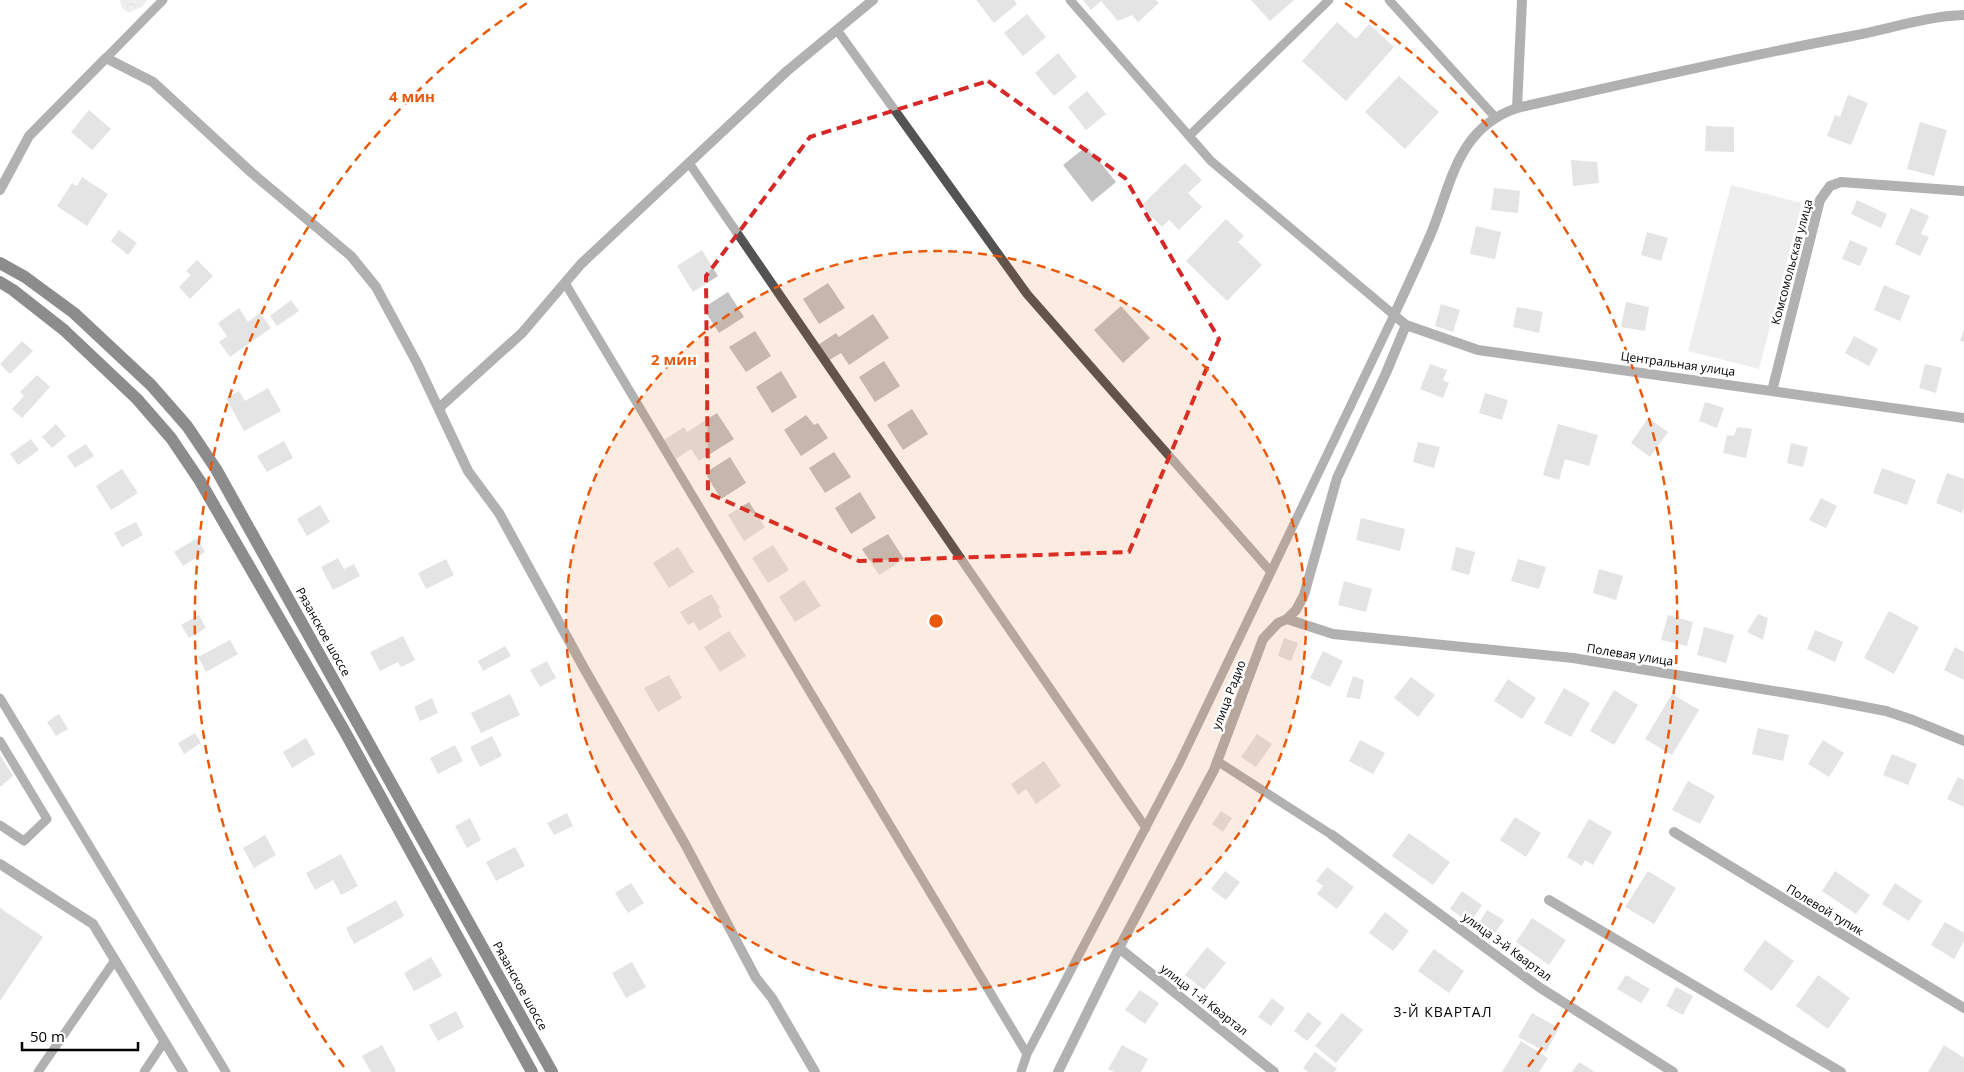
<svg xmlns="http://www.w3.org/2000/svg" width="1964" height="1072" font-family="'Open Sans',sans-serif">
  <style>
    .forest { fill: url(#forest-crowns) }
    .garden { fill: #dadada }
    .building { fill: #c3c3c3 }
    .lines { fill: none; stroke-linecap: round; stroke-linejoin: round }
    .service { stroke: #535353; stroke-width: 9 }
    .minor { stroke: #535353; stroke-width: 10 }
    .primary { stroke: #000; stroke-width: 12 }
    .marked { fill: none; stroke: #d62828; stroke-width: 4; stroke-dasharray: 10 6; stroke-linejoin: round }
    .ring { fill: none; stroke: #e8590c; stroke-width: 2.5; stroke-dasharray: 9 6 }
    .labels { text-anchor: middle; stroke-width: 5; stroke-linejoin: round; paint-order: stroke }
    .street-label { font-size: 12px; fill: #000; stroke: #fff }
    .neighbourhood-label { font-size: 14px; letter-spacing: 1px; fill: #000; stroke: #fff }
    .centre { fill: #e8590c; stroke: #fff; stroke-width: 2.5 }
    .ring-label { font-size: 15px; text-anchor: middle; font-weight: bold; fill: #e8590c; stroke: #fff; stroke-width: 5; stroke-linejoin: round; paint-order: stroke }
  </style>
  <defs>
    <pattern id="forest-crowns" width="20" height="18" patternUnits="userSpaceOnUse" patternTransform="scale(1.25)"><rect width="20" height="18" fill="#dadada"/><path d="M2 6a3 3 0 1 1 6 0M12 15a3 3 0 1 1 6 0" fill="none" stroke="#b9b9b9"/></pattern>
  </defs>
  <rect width="100%" height="100%" fill="#fff"/>
  <path class="forest" d="M120,0H147L143,6L129,13L122,8Z"/>
  <path class="garden" d="M1731,185L1802,203L1759,369L1688,351Z"/>
  <path class="building" d="M976,0H1014L1017,4L994,23Z
    M1083,0H1156L1159,3L1138,22L1132,15L1118,21L1101,1L1091,10Z
    M1251,0H1294L1270,21Z
    M1027,14L1046,37L1023,56L1004,33Z
    M1337,22L1356,39L1369,24L1394,47L1346,101L1302,61Z
    M1058,53L1077,77L1054,96L1035,73Z
    M1399,76L1439,112L1405,149L1365,112Z
    M1087,91L1106,114L1086,130L1068,107Z
    M1848,95L1868,103L1851,145L1827,136L1835,115L1840,117Z
    M89,110L111,129L92,150L71,132Z
    M1920,122L1947,130L1934,176L1907,169Z
    M1706,126L1734,127V152L1705,151Z
    M1087,146L1116,182L1092,202L1063,165Z
    M1571,160L1597,162L1599,183L1573,186Z
    M1185,163L1202,180L1188,193L1202,207L1179,230L1169,220L1162,227L1141,206Z
    M82,177L108,194L87,226L57,206L72,183L77,186Z
    M1494,188L1520,191L1518,213L1491,210Z
    M1857,200L1887,214L1881,228L1851,214Z
    M1911,208L1929,216L1921,234L1929,237L1920,256L1895,244Z
    M1226,219L1244,236L1238,242L1262,265L1227,301L1186,261Z
    M1476,226L1501,232L1495,259L1470,254Z
    M119,230L137,243L128,255L111,241Z
    M1647,232L1668,238L1661,261L1641,255Z
    M1850,240L1868,248L1860,266L1842,259Z
    M702,250L718,276L693,292L677,266Z
    M197,260L213,276L190,299L179,287L191,275L186,271Z
    M828,283L845,308L819,324L803,299Z
    M1884,285L1910,296L1900,321L1874,310Z
    M728,292L744,317L719,333L703,308Z
    M291,300L299,311L277,326L270,316Z
    M1626,302L1649,307L1645,331L1621,327Z
    M1441,304L1460,310L1453,332L1435,326Z
    M1121,306L1150,338L1123,363L1094,330Z
    M1517,307L1543,312L1539,333L1513,327Z
    M239,308L248,322L260,313L271,328L230,357L219,342L227,336L218,323Z
    M873,314L889,338L849,365L841,353L828,361L818,345L836,333L839,337Z
    M1964,329V342L1960,341Z
    M755,331L771,356L746,372L729,347Z
    M1854,336L1878,349L1869,366L1845,353Z
    M22,341L33,351L10,374L0,364Z
    M884,361L900,386L875,402L859,377Z
    M1430,364L1447,370L1443,380L1449,383L1443,398L1420,389Z
    M1925,364L1942,368L1936,393L1919,388Z
    M781,371L797,397L772,413L756,387Z
    M37,375L50,387L22,418L12,409L24,396L20,392Z
    M268,388L281,411L244,431L226,398L239,391L245,401Z
    M1485,393L1508,400L1502,420L1479,413Z
    M1705,402L1724,408L1717,428L1699,421Z
    M912,409L928,434L903,450L887,425Z
    M717,413L734,439L699,461L691,449L676,459L664,440L684,427L687,432Z
    M806,415L814,425L818,423L828,438L801,456L784,430Z
    M1648,418L1668,432L1650,457L1631,443Z
    M56,424L66,436L52,448L42,437Z
    M1558,424L1598,435L1589,466L1565,459L1559,480L1543,475Z
    M1737,427L1752,429L1746,458L1723,453L1727,435L1734,436Z
    M31,439L39,450L18,465L10,454Z
    M284,441L293,458L267,472L257,456Z
    M1418,442L1440,447L1434,468L1413,462Z
    M1791,443L1808,447L1803,467L1787,463Z
    M86,444L94,456L75,468L67,456Z
    M834,452L851,477L825,493L809,468Z
    M730,457L746,483L721,499L705,473Z
    M1882,468L1916,480L1907,505L1873,493Z
    M122,469L138,493L111,510L96,486Z
    M1947,473L1964,479V508L1962,513L1936,503Z
    M860,492L876,518L851,534L835,508Z
    M1821,498L1837,506L1826,528L1809,520Z
    M749,502L765,527L744,541L728,515Z
    M320,505L330,522L307,536L297,519Z
    M1361,518L1405,529L1400,551L1356,540Z
    M136,522L143,535L122,547L114,533Z
    M888,534L904,559L879,575L862,549Z
    M197,538L205,552L183,566L174,552Z
    M773,545L789,570L768,583L752,558Z
    M678,547L694,572L669,588L653,563Z
    M1456,547L1475,552L1469,575L1451,570Z
    M338,558L344,569L354,564L360,576L333,590L321,567Z
    M446,559L454,575L426,589L418,573Z
    M1518,559L1546,567L1539,589L1511,581Z
    M1599,569L1623,576L1616,600L1593,593Z
    M804,580L821,606L795,622L779,597Z
    M1344,581L1372,589L1366,612L1338,605Z
    M711,594L720,608L718,609L722,617L699,631L694,622L688,625L680,612Z
    M1889,611L1919,627L1894,674L1864,658Z
    M1758,614L1768,618L1763,640L1747,632Z
    M199,615L206,628L189,638L181,625Z
    M1668,615L1693,622L1687,646L1661,640Z
    M1704,627L1734,635L1726,663L1697,655Z
    M1815,630L1843,642L1835,662L1807,649Z
    M729,631L746,656L720,672L704,647Z
    M403,636L415,660L401,667L398,662L380,671L370,652Z
    M1284,638L1298,643L1291,661L1278,656Z
    M230,640L238,654L206,672L198,657Z
    M505,646L511,656L483,671L478,661Z
    M1955,647L1964,652V680L1944,670Z
    M1323,651L1343,661L1330,687L1310,678Z
    M547,661L556,678L540,687L530,670Z
    M669,675L682,698L658,712L644,688Z
    M1353,676L1364,680L1360,699L1346,697Z
    M1411,677L1435,695L1418,717L1394,698Z
    M1508,679L1536,698L1522,719L1494,701Z
    M1564,688L1590,703L1571,737L1544,723Z
    M1614,690L1638,705L1614,745L1590,731Z
    M510,694L520,715L481,733L471,713Z
    M1672,694L1699,710L1672,755L1645,739Z
    M432,698L438,713L420,721L414,707Z
    M59,714L68,729L56,736L47,722Z
    M1758,728L1789,735L1783,761L1752,754Z
    M195,733L201,743L184,754L178,743Z
    M1257,734L1272,744L1256,767L1241,757Z
    M492,736L502,756L480,767L470,747Z
    M306,738L315,754L292,768L283,752Z
    M1360,740L1385,753L1373,774L1349,761Z
    M1823,740L1844,753L1829,777L1808,764Z
    M455,745L463,761L438,774L430,758Z
    M1892,754L1917,764L1908,785L1883,775Z
    M0,755L13,776L0,787Z
    M1044,761L1061,786L1036,804L1026,789L1018,795L1011,784Z
    M1958,777L1964,780V807L1947,799Z
    M1688,781L1715,796L1700,824L1672,810Z
    M1221,811L1232,818L1223,832L1212,824Z
    M567,813L573,826L554,835L547,823Z
    M1515,817L1541,833L1526,857L1500,840Z
    M470,818L481,840L467,848L455,826Z
    M1589,819L1612,832L1593,865L1585,860L1582,866L1567,857Z
    M1409,833L1450,862L1433,885L1392,856Z
    M265,835L276,855L254,868L243,848Z
    M515,847L525,866L496,881L486,862Z
    M341,854L358,886L341,895L333,880L315,890L306,873Z
    M1327,867L1354,887L1337,909L1317,894L1323,886L1316,881Z
    M1225,871L1240,882L1226,900L1211,889Z
    M1648,871L1676,888L1654,924L1625,907Z
    M1835,871L1870,895L1856,914L1822,891Z
    M631,883L644,903L628,913L615,893Z
    M1895,883L1922,901L1909,921L1882,904Z
    M1462,891L1482,905L1470,923L1450,909Z
    M396,900L404,916L354,944L346,928Z
    M0,908L43,937L0,1001Z
    M1487,910L1504,920L1493,936L1477,926Z
    M1385,912L1409,931L1393,951L1369,933Z
    M1532,918L1566,940L1549,965L1516,942Z
    M1945,922L1964,933V941L1954,959L1931,945Z
    M1765,940L1794,961L1772,991L1743,970Z
    M1207,947L1226,963L1204,990L1185,975Z
    M1434,949L1464,971L1449,993L1418,971Z
    M431,957L442,976L414,991L404,973Z
    M632,962L646,987L626,998L612,973Z
    M1626,975L1650,989L1641,1003L1617,989Z
    M1818,975L1850,998L1828,1029L1796,1006Z
    M1676,987L1693,996L1683,1015L1666,1006Z
    M1140,990L1159,1003L1145,1024L1125,1010Z
    M1272,998L1285,1008L1271,1026L1258,1017Z
    M456,1011L464,1027L438,1041L429,1025Z
    M1308,1012L1322,1023L1307,1041L1294,1031Z
    M1342,1013L1363,1030L1336,1063L1315,1046Z
    M1532,1013L1559,1028L1546,1052L1518,1037Z
    M1521,1041L1548,1058L1539,1072H1502Z
    M382,1045L396,1071L394,1072H371L362,1056Z
    M1122,1045L1148,1059L1141,1072H1114L1108,1069Z
    M1944,1045L1964,1058V1072H1928Z
    M1315,1052L1337,1069L1334,1072H1308L1303,1068Z
    M1579,1062L1595,1072H1572Z"/>
  <g class="lines">
    <path class="service" d="M1389,0L1495,117
      M837,30L1027,294L1271,572
      M106,58L163,0
      M1189,136L1329,0
      M689,163L1146,828
      M565,283L1027,1054L1021,1072
      M0,698L226,1072
      M0,741L47,819L24,841L0,825
      M1217,761L1332,835
      M1027,1054L1179,764L1394,315L1211,161L1070,0
      M38,1072L115,960
      M144,1072L164,1042"/>
    <path class="minor" d="M1964,15C1927,16 1889,29 1852,36C1740,57 1628,83 1517,108C1458,128 1452,181 1432,231C1420,260 1407,287 1394,315L1406,325L1478,350L1964,418
      M1517,108L1522,0
      M0,190L29,136L106,58L153,82L252,173L351,256L376,287L417,363L468,471L499,513L585,670L685,844L756,978L772,998L815,1072
      M1772,391L1820,200L1830,186L1841,182L1964,191
      M439,408L522,333L581,264L787,71L873,0
      M1287,619L1333,634L1573,658L1823,699L1886,711L1913,720L1964,741
      M1674,832L1964,1008
      M1332,835L1539,987L1673,1072
      M0,864L93,924L183,1072
      M1549,900L1841,1072
      M1119,948L1274,1072
      M1058,1072L1119,948L1214,770L1263,639L1278,623L1287,619L1296,610L1304,595L1337,478L1386,373L1406,325"/>
    <path class="primary" d="M0,263L25,277L74,313L151,385L187,426L216,469L552,1072
      M0,282L13,290L64,330L137,399L171,438L200,481L345,732L532,1072"/>
  </g>
  <path d="M0 0H1964V1072H0ZM988,81L1125,178L1219,339L1129,552L859,561L708,493L706,276L810,137Z" fill="#fff" fill-opacity=".55" fill-rule="evenodd"/>
  <path class="marked" d="M988,81L1125,178L1219,339L1129,552L859,561L708,493L706,276L810,137Z"/>
  <circle cx="936" cy="621" r="370" fill="#e8590c" fill-opacity=".12"/>
  <g class="ring">
    <circle cx="936" cy="621" r="370"/>
    <path d="M344 1067A741 741 0 0 1 527 3M1345 3A741 741 0 0 1 1528 1067"/>
  </g>
  <g class="labels">
    <g class="street-label">
      <text transform="translate(1792 262) rotate(-75)" y="4">Комсомольская улица</text>
      <text transform="translate(1678 364) rotate(8)" y="4">Центральная улица</text>
      <text transform="translate(323 632) rotate(61)" y="4">Рязанское шоссе</text>
      <text transform="translate(1630 655) rotate(9)" y="4">Полевая улица</text>
      <text transform="translate(1229 695) rotate(-69)" y="4">улица Радио</text>
      <text transform="translate(1825 910) rotate(31)" y="4">Полевой тупик</text>
      <text transform="translate(1507 947) rotate(36)" y="4">улица 3-й Квартал</text>
      <text transform="translate(520 986) rotate(61)" y="4">Рязанское шоссе</text>
      <text transform="translate(1204 1000) rotate(38)" y="4">улица 1-й Квартал</text>
    </g>
    <g class="neighbourhood-label">
      <text x="1443" y="1017">3-Й КВАРТАЛ</text>
    </g>
  </g>
  <circle cx="936" cy="621" r="8" class="centre"/>
  <g class="ring-label">
    <text x="412" y="102">4 мин</text>
    <text x="674" y="365">2 мин</text>
  </g>
  <path d="M22 1042v8h116v-8" fill="none" stroke="#000000" stroke-width="2.5"/>
  <text x="30" y="1042" font-size="15" fill="#000000" stroke="#ffffff" stroke-width="4" paint-order="stroke">50 m</text>
</svg>
